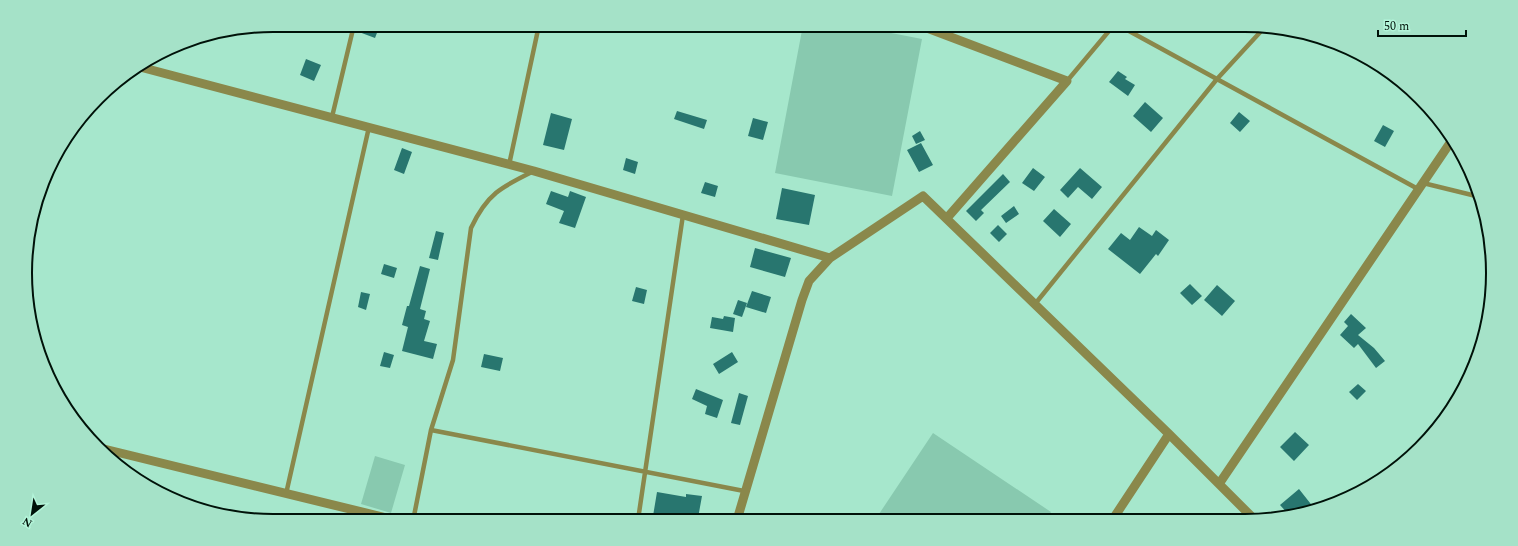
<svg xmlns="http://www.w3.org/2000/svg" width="1518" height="546" font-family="Spectral,serif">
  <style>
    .green { fill: #88c9af }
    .building { fill: #28766f }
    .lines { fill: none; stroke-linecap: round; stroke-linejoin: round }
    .service { stroke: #8a884b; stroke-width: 4.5 }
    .minor { stroke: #8a884b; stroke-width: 9 }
    .rim { fill: none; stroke: #001209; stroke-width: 2 }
  </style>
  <rect width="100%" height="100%" fill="#a6e7cc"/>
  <path class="green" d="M803,25H850L922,39L892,196L775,173Z
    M933,433L1051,512L1047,519L875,520Z
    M375,456L405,465L391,513L361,504Z"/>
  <path class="building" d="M361,25H380L375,38L359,32Z
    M306,59L321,65L314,81L300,75Z
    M1118,71L1127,77L1125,79L1135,85L1128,96L1109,82Z
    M1145,102L1163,118L1151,132L1133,116Z
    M677,111L707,120L704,129L674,119Z
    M1239,112L1250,121L1240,132L1230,123Z
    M551,113L572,119L564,150L543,145Z
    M753,118L768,122L763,140L748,136Z
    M1383,125L1394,131L1385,147L1374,141Z
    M920,131L925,140L916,144L912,136Z
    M921,143L933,165L919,172L907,150Z
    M402,148L412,152L404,174L394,170Z
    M626,158L638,162L635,174L623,170Z
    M1033,168L1045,177L1034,191L1022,183Z
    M1080,168L1102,187L1092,199L1078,187L1068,198L1060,190Z
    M1003,174L1010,182L981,210L984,213L976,221L966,211Z
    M705,182L718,186L715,197L701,193Z
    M782,188L815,195L809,225L776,219Z
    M551,191L568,197L570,191L586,197L575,228L559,223L564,211L546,204Z
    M1014,206L1019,214L1006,223L1001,216Z
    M1054,209L1071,224L1060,237L1043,221Z
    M998,225L1007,234L999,242L990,233Z
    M1139,227L1152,236L1156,230L1169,240L1158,256L1156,254L1140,274L1108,249L1121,233L1130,240Z
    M436,231L444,233L438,260L429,258Z
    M755,248L791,258L785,277L750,267Z
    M384,264L397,268L394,278L381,274Z
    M420,266L430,269L420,309L426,311L424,319L430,321L424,341L437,344L433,359L402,351L408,327L402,325L407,306H409Z
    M1190,284L1202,296L1192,305L1180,293Z
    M1217,285L1235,301L1222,316L1204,300Z
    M636,287L647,290L644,304L632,301Z
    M752,291L771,297L766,313L746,307Z
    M361,292L370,294L366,310L358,307Z
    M738,300L747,303L742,317L733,314Z
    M1351,314L1366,328L1358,335L1374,348L1385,361L1376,368L1358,344L1354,348L1340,335L1348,326L1344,322Z
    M724,316L735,318L733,332L710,328L712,317L723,319Z
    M384,352L394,355L390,368L380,366Z
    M732,352L738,362L719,374L713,364Z
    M484,354L503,358L500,371L481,367Z
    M1358,384L1366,391L1357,400L1349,392Z
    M696,389L723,400L717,418L705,414L707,406L692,399Z
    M739,393L748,396L740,425L731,423Z
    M1295,432L1309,445L1294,461L1280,447Z
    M1299,489L1314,508L1289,515L1280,505Z
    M657,492L686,497V494L702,496L698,518L671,513V519L653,516Z"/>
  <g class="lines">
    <path class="service" d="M1118,25L1418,189
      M1067,81L1114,25
      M332,117L354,25
      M509,165L539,25
      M1423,183L1476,196
      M1035,304L1217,79L1264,28
      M431,430L744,491
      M286,494L369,127
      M638,520L683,215
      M413,521L431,430L453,360L471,228C487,194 501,187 534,171"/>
    <path class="minor" d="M919,25L1067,81L947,218
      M140,67L534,171L830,258
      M104,449L399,521
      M1219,484L1452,140
      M1113,519L1169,434
      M737,520L802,300L809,281L830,258L923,196L1169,434L1254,519"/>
  </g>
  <path d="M0 0H1518V546H0ZM273 32H1245A241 241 0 0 1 1486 273V273A241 241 0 0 1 1245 514H273A241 241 0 0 1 32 273V273A241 241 0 0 1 273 32Z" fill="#a5e2c8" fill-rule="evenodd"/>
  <path class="rim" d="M273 32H1245A241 241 0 0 1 1486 273V273A241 241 0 0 1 1245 514H273A241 241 0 0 1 32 273V273A241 241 0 0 1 273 32Z"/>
  <g transform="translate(32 514) rotate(210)" stroke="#b3f4d9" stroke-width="3" paint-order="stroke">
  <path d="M0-3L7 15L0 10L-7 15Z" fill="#001209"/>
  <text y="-6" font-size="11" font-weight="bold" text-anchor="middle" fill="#001209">N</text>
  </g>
  <path d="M1378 30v6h88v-6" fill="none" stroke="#001209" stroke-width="2"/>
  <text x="1384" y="30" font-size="12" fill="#001209" stroke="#b3f4d9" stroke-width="3" paint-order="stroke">50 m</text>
</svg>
